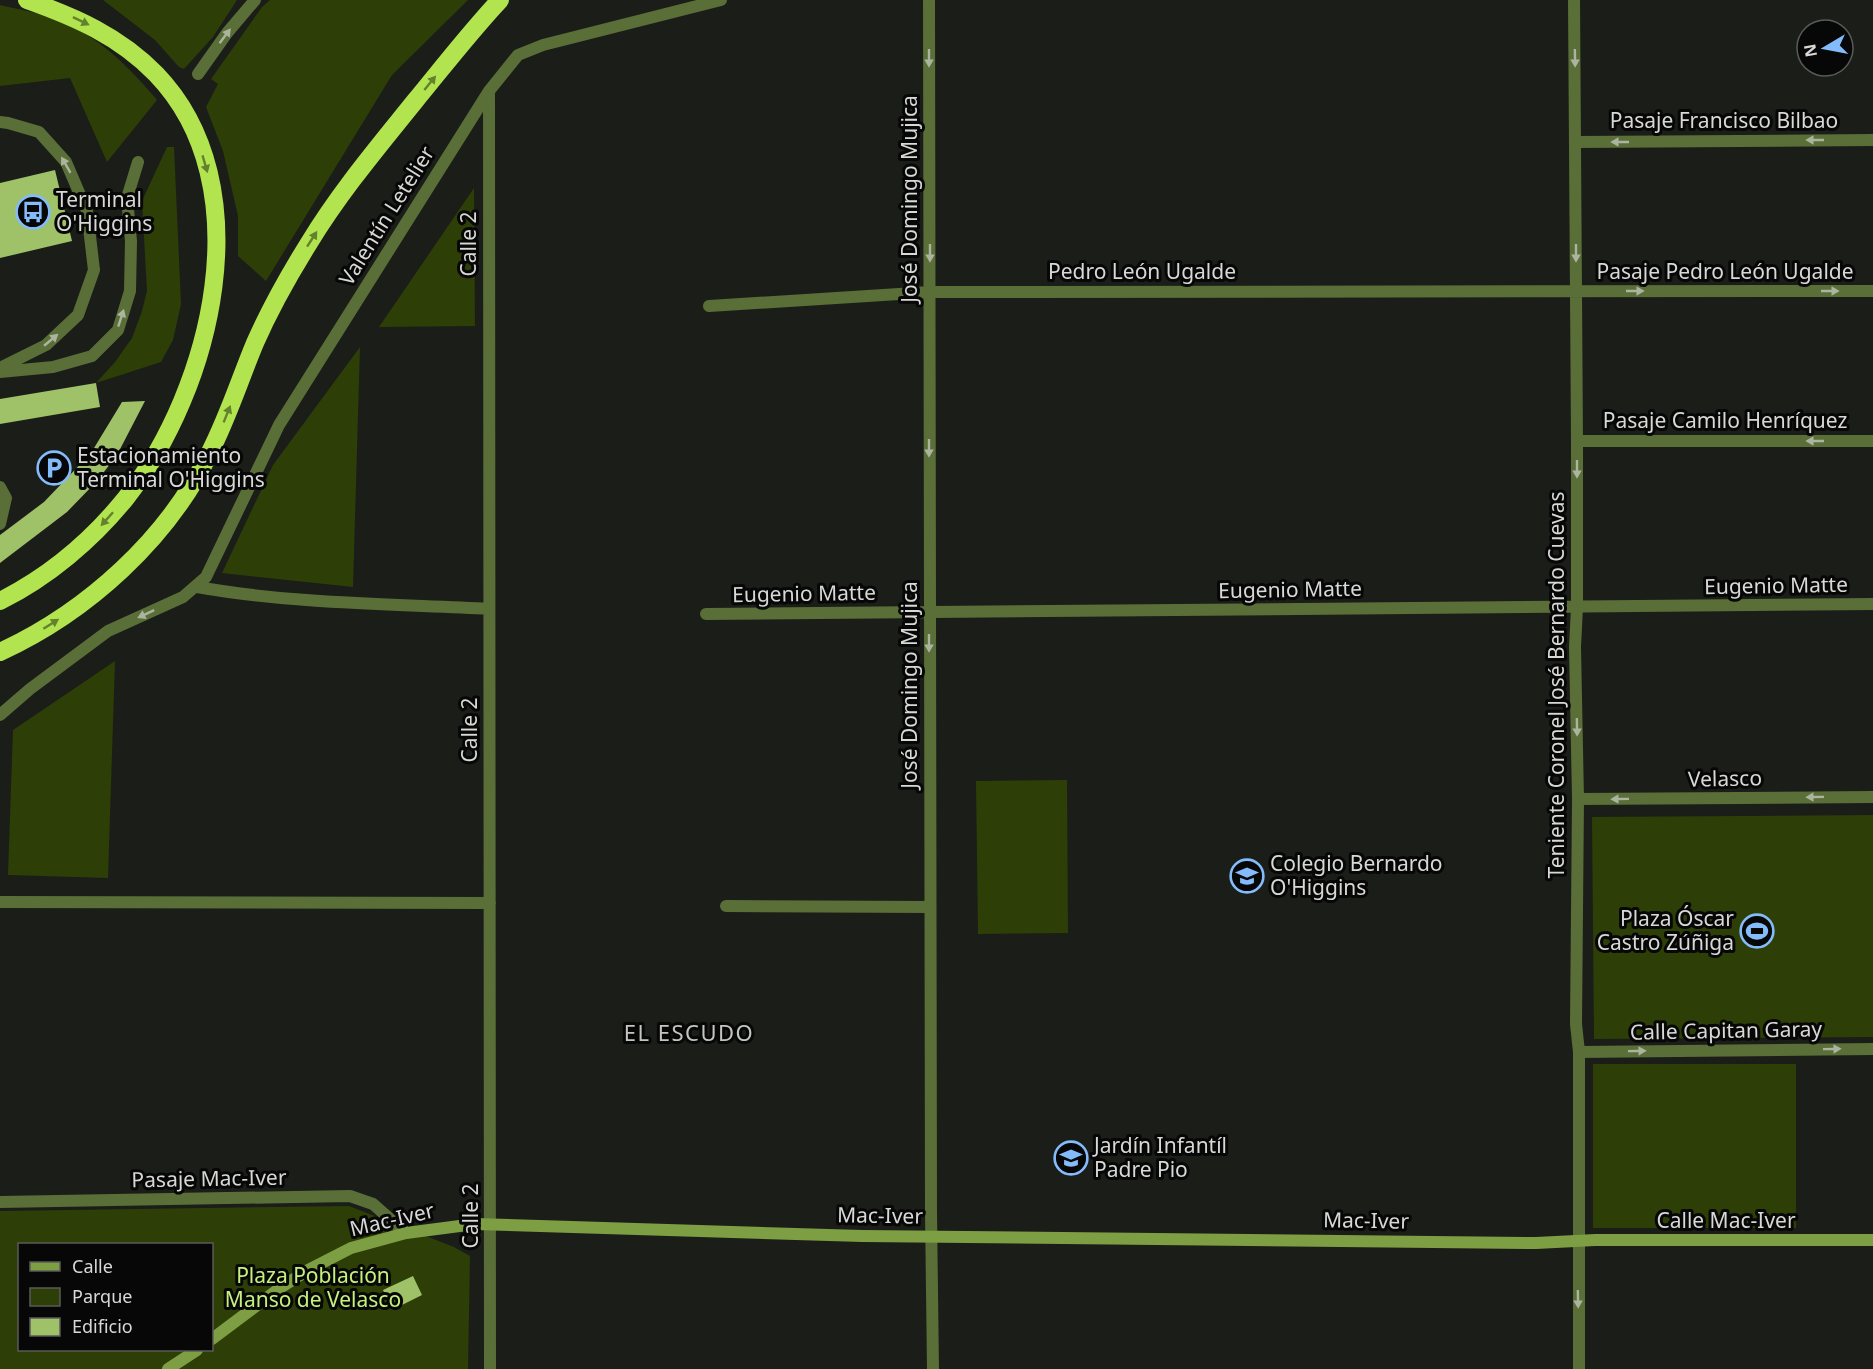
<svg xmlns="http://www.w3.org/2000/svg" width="1873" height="1369" font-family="'Noto Sans',sans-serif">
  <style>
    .green { fill: #2d3e07; fill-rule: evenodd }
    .building { fill: #9fc167 }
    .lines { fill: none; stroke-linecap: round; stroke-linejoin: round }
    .lane { stroke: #5a6e38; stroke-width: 12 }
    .street { stroke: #5a6e38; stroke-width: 12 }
    .secondary { stroke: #7d9e43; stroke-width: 12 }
    .highway { stroke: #b1e44f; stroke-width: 18 }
    .oneway { fill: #64812e }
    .oneway2 { fill: #acb49f }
    .labels { text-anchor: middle; stroke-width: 6; stroke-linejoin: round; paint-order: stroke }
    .street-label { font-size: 21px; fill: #d8d9d6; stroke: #060706 }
    .poi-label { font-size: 21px; fill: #d8d9d6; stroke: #060706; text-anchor: start }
    .park-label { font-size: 21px; fill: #c5f17c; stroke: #060706 }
    .neighbourhood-label { font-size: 22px; letter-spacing: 1.5px; fill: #c3c5c0; stroke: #060706 }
  </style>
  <rect width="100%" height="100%" fill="#1b1d19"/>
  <path class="green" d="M103,0H237L213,37L184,69L179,67L155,40Z
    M270,0H468L392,75L266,281L238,256V216L223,151L206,107L218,84L211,79L262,7Z
    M0,5C19,10 40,12 58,20C100,37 129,67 157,100L107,162L70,78L0,86Z
    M167,147H174L181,304L173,340L161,362L96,383L115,362L132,338L142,311L147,291L142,201Z
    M474,188L475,326L379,327Z
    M360,347L353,587L222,573L273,465Z
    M115,661L108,878L8,875L13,730Z
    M1067,780L1068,933L978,934L976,781Z
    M1873,815V1037L1594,1039L1592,817Z
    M1593,1064H1796V1228H1593Z
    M349,1206L454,1247L470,1256L468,1369H0V1211ZM20,1244H212V1350H20Z"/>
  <path class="building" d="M55,170L72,241L0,258V183Z
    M96,383L100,407L0,424V399Z
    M145,401L117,455L97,481L67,512L0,563V535L44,502L91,453L122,402Z
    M413,1276L422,1295L392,1310L383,1290Z"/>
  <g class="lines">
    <path class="lane" d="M198,74L227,33L255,0
      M0,122L8,123L39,132L66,162L87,211L94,270L78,315L46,345L0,368
      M0,372L53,367L92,356L118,330L130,291L131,241L127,198L138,162
      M0,487L6,498L0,524"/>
    <path class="street" d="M929,0L931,1212L933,1369
      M1574,0L1577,441V607L1575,647L1578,799L1576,1024L1579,1052V1369
      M489,91L490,1369
      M1576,142L1873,140
      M709,306L930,292L1873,291
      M1577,441H1873
      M197,587C294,604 392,604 489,609
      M706,614L1873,604
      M0,715L30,689L108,631L183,597L206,577L279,425L489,91L518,55L543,45L721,0
      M1578,799L1873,797
      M0,902L490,903
      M726,906L930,907
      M1579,1052L1873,1049
      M0,1202L350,1196L373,1204L406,1233"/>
    <path class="secondary" d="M212,1339L280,1288L308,1270L351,1248L406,1233L475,1224L862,1236L1536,1243L1595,1240H1873
      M168,1369L197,1350"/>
    <path class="highway" d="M0,601C48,577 92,540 126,498C212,389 263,185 156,74C119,36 75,17 27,0
      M0,652C87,612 168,539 210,452C228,417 240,379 255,343C270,309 289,275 309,243C340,192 378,147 415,101C443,67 470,32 500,0"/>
  </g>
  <defs><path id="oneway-solid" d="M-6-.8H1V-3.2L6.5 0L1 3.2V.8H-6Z" transform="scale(1.5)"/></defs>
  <g class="oneway">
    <use href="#oneway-solid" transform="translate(81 21) rotate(26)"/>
    <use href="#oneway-solid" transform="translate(430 83) rotate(-51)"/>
    <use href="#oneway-solid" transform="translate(205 164) rotate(74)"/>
    <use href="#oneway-solid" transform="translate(312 239) rotate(-57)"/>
    <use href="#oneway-solid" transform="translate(227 414) rotate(-68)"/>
    <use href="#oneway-solid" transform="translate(107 519) rotate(132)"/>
    <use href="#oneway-solid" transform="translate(51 624) rotate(-32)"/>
  </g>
  <g class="oneway2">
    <use href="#oneway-solid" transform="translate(225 36) rotate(-53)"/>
    <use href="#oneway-solid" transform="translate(929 58) rotate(90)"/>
    <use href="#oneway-solid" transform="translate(1575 58) rotate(89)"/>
    <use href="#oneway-solid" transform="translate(1815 140) rotate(180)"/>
    <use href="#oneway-solid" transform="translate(1620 142) rotate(180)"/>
    <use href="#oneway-solid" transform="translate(66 165) rotate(-120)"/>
    <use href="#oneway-solid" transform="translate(930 253) rotate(90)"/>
    <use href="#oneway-solid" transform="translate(1576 253) rotate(90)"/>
    <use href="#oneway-solid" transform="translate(1635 291)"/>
    <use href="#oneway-solid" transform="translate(1830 291)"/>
    <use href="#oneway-solid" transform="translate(121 318) rotate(-72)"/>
    <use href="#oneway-solid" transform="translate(51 340) rotate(-40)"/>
    <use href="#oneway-solid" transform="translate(1815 441) rotate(180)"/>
    <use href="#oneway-solid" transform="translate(929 448) rotate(90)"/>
    <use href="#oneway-solid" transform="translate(1577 469) rotate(90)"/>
    <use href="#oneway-solid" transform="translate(146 614) rotate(155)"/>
    <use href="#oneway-solid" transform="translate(929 643) rotate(90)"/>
    <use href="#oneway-solid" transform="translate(1577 727) rotate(89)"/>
    <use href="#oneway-solid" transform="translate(1815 797) rotate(179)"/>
    <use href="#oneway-solid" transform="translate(1620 799) rotate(179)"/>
    <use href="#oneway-solid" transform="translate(1832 1049) rotate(-1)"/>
    <use href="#oneway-solid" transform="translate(1637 1051) rotate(-1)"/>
    <use href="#oneway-solid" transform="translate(1578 1299) rotate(89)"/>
  </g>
  <defs>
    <g id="bus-ring" transform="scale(1.725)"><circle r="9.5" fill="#060706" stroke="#84bcfb" stroke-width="1.5"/><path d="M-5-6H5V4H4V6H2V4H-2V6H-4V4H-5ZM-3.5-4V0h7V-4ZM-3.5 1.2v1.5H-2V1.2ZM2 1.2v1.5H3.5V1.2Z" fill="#84bcfb"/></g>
    <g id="parking-ring" transform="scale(1.725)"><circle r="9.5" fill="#060706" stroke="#84bcfb" stroke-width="1.5"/><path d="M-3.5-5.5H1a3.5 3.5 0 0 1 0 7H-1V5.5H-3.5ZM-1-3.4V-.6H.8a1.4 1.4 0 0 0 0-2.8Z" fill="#84bcfb"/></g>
    <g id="school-ring" transform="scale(1.725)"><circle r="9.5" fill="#060706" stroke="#84bcfb" stroke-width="1.5"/><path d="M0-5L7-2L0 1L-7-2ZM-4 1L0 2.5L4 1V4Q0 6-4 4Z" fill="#84bcfb"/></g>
    <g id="stadium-ring" transform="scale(1.725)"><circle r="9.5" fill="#060706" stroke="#84bcfb" stroke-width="1.5"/><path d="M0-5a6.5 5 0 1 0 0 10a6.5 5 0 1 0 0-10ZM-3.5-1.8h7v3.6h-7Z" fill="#84bcfb"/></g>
  </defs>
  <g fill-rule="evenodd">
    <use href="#bus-ring" x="33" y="212"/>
    <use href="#parking-ring" x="54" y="468"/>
    <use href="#school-ring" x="1247" y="876"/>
    <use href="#stadium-ring" x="1757" y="931"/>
    <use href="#school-ring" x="1071" y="1158"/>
  </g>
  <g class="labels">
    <g class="street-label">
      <text x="1724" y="128">Pasaje Francisco Bilbao</text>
      <text transform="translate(910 199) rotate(-90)" y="7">José Domingo Mujica</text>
      <text transform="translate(387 216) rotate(-58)" y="7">Valentín Letelier</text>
      <text transform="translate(469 244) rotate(-90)" y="7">Calle 2</text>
      <text x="1142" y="279">Pedro León Ugalde</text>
      <text x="1725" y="279">Pasaje Pedro León Ugalde</text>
      <text x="1725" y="428">Pasaje Camilo Henríquez</text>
      <text transform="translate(1776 586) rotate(-1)" y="7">Eugenio Matte</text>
      <text transform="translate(1290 590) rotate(-1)" y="7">Eugenio Matte</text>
      <text transform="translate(804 594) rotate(-1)" y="7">Eugenio Matte</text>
      <text transform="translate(910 685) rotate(-90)" y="7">José Domingo Mujica</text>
      <text transform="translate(1557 685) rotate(-90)" y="7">Teniente Coronel José Bernardo Cuevas</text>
      <text transform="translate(470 730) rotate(-90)" y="7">Calle 2</text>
      <text transform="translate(1725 779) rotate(-1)" y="7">Velasco</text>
      <text transform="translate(1726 1031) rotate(-1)" y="7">Calle Capitan Garay</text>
      <text transform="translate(209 1179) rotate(-1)" y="7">Pasaje Mac-Iver</text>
      <text transform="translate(471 1216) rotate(-90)" y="7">Calle 2</text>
      <text transform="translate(880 1216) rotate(1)" y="7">Mac-Iver</text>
      <text transform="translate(392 1220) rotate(-13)" y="7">Mac-Iver</text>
      <text transform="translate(1366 1221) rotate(1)" y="7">Mac-Iver</text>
      <text x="1726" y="1228">Calle Mac-Iver</text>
    </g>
    <g class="poi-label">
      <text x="56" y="207">Terminal<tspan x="56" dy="24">O'Higgins</tspan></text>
      <text x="77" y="463">Estacionamiento<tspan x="77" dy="24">Terminal O'Higgins</tspan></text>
      <text x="1270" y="871">Colegio Bernardo<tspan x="1270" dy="24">O'Higgins</tspan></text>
      <text x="1734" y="926" text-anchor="end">Plaza Óscar<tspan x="1734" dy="24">Castro Zúñiga</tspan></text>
      <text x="1094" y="1153">Jardín Infantíl<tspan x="1094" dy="24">Padre Pio</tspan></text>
    </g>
    <g class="park-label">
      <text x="313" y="1283">Plaza Población<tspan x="313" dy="24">Manso de Velasco</tspan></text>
    </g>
    <g class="neighbourhood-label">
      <text x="689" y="1041">EL ESCUDO</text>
    </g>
  </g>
  <rect x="18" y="1243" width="195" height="108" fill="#060706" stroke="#5a5b59" stroke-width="1.5"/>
  <rect x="30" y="1262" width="30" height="9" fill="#7d9e43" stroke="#5a5b59" stroke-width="1.5"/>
  <text x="72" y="1273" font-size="18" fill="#d8d9d6">Calle</text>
  <rect x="30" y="1288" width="30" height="18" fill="#2d3e07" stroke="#5a5b59" stroke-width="1.5"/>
  <text x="72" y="1303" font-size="18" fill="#d8d9d6">Parque</text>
  <rect x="30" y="1318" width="30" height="18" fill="#9fc167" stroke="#5a5b59" stroke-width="1.5"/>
  <text x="72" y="1333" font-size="18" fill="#d8d9d6">Edificio</text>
  <g transform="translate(1825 48) rotate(260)"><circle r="28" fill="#060706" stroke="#5a5b59" stroke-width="1.5"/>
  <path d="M0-4.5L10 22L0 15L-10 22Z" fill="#84bcfb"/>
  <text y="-9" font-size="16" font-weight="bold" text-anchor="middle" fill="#d8d9d6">N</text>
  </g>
</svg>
